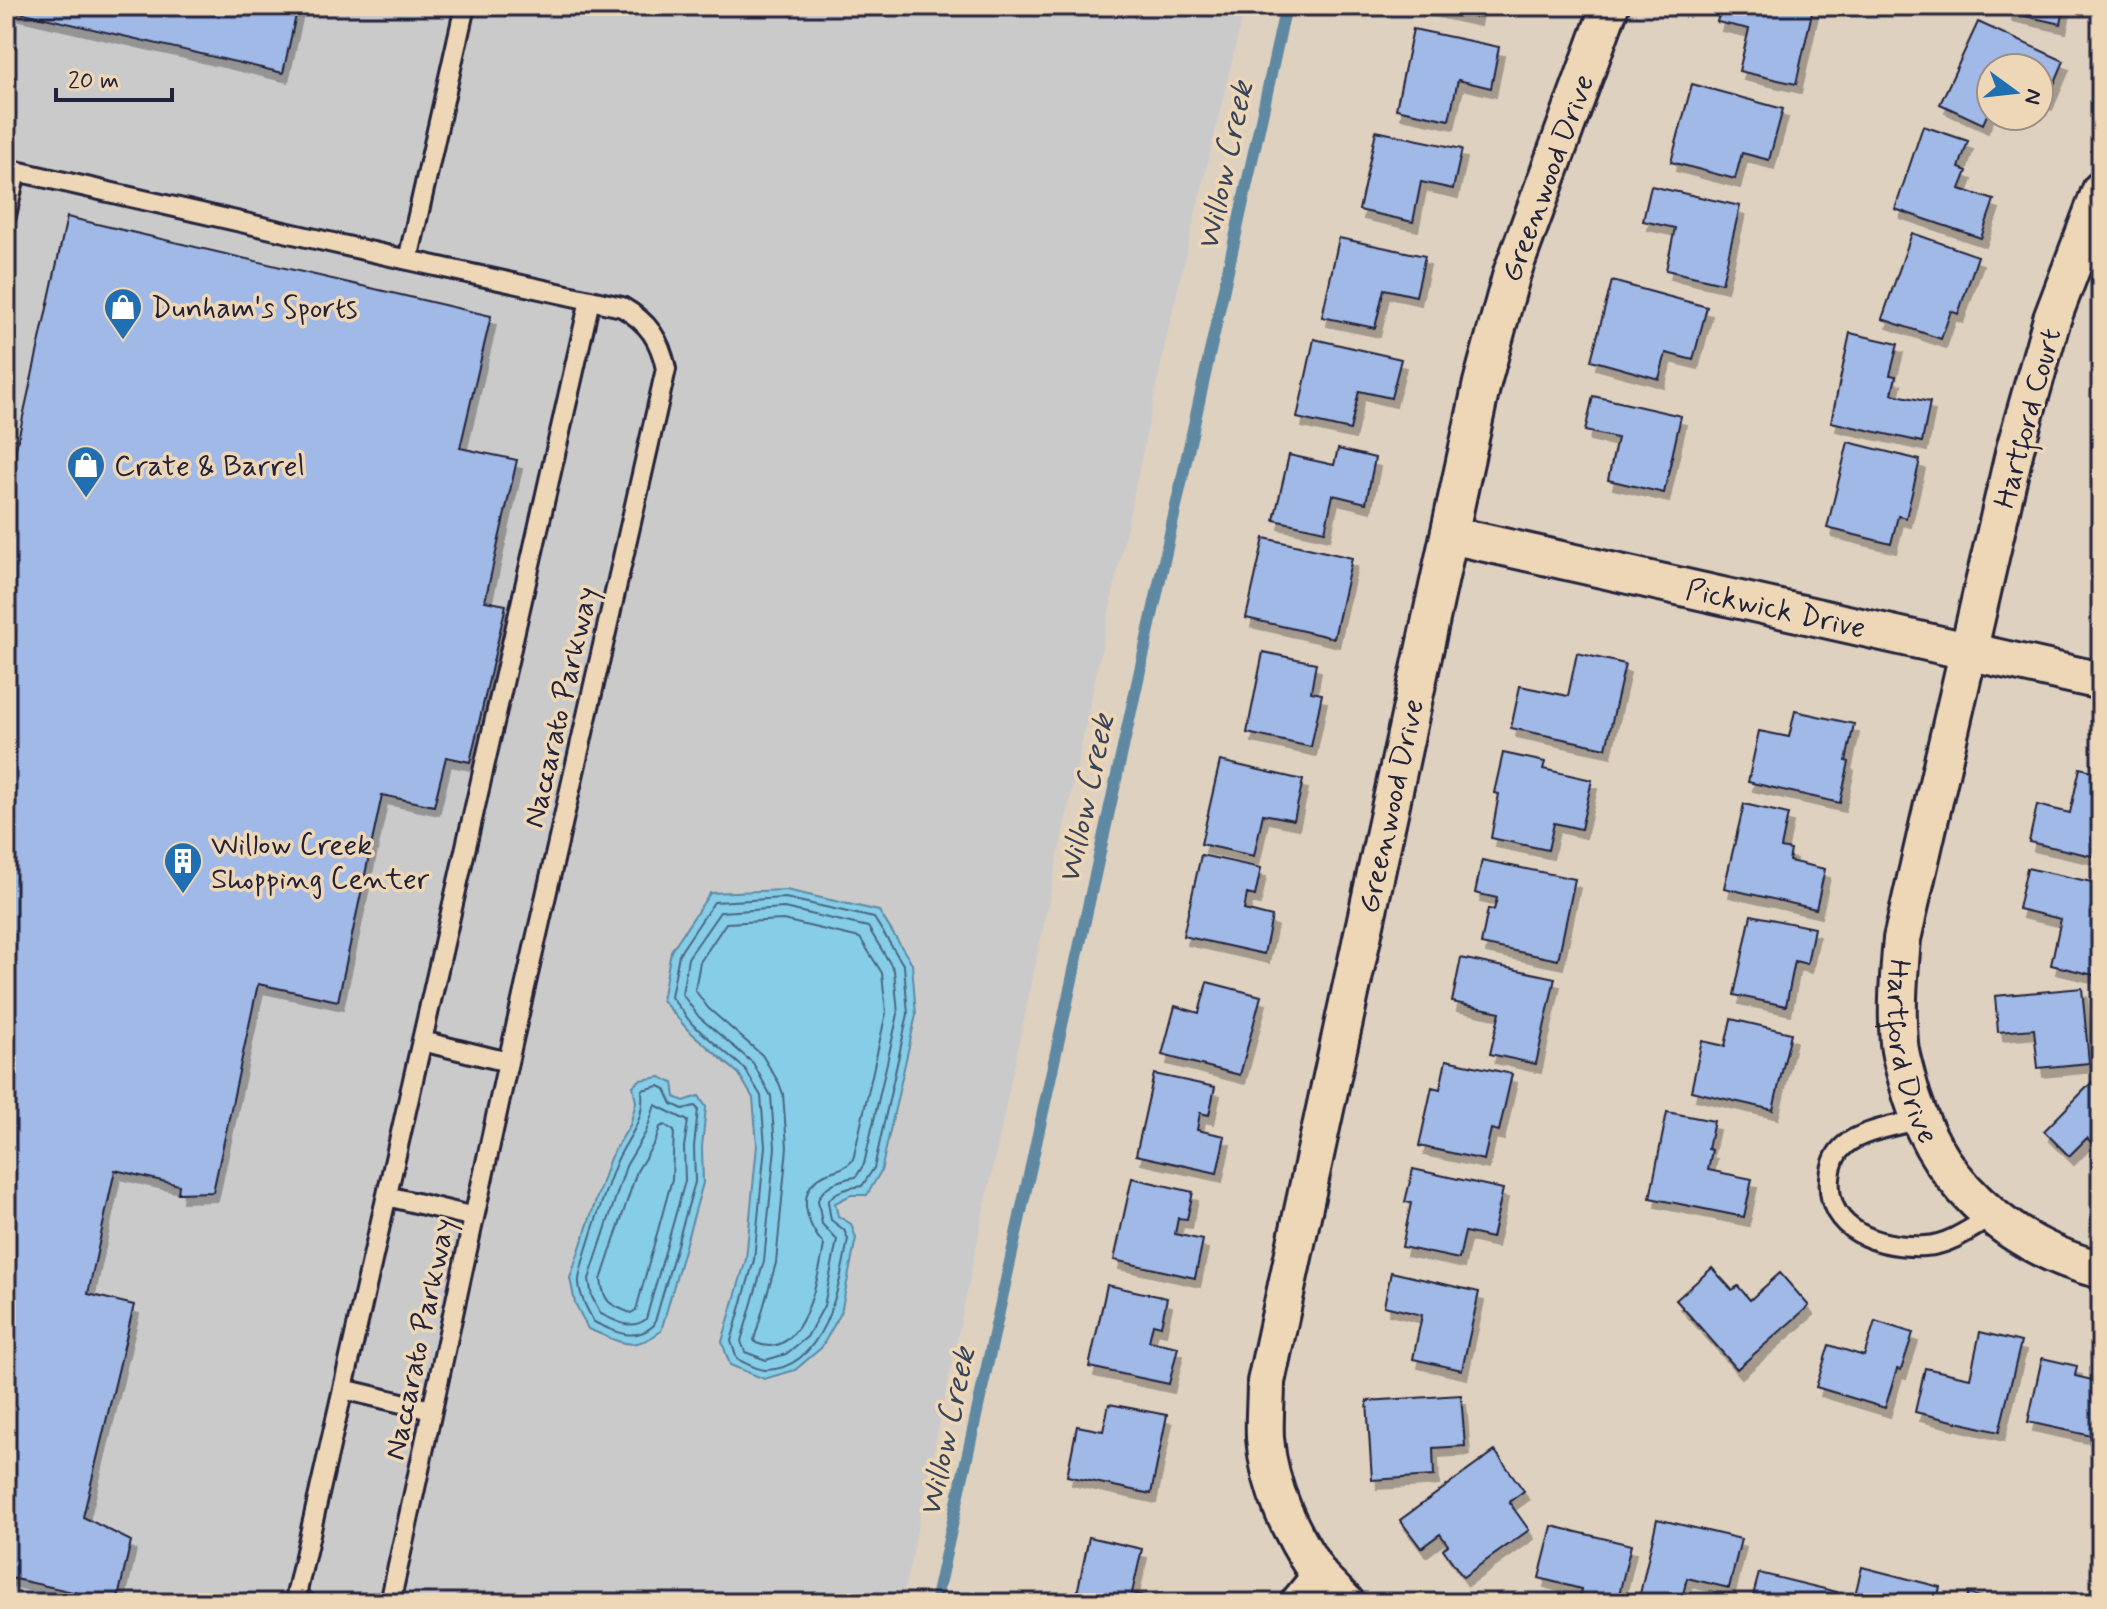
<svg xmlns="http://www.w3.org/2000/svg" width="2107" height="1609" font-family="Mynerve,sans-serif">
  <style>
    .built { fill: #cbcacb }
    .water { fill: #86cde7; stroke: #5e89a2; stroke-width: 2 }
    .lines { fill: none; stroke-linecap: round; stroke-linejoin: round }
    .shore { stroke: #4a6680; stroke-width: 2 }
    .stream { stroke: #5e89a2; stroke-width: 12 }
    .building { fill: #a0b9e6; stroke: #22223b; stroke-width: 2; filter: url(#shadow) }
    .service-casing { stroke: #22223b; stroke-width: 24 }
    .minor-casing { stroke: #22223b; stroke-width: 42 }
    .service { stroke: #eed7b7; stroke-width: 18 }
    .minor { stroke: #eed7b7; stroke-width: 36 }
    .labels { text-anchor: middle; stroke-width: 7; stroke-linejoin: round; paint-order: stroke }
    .street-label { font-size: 30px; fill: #22223b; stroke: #eed7b7 }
    .poi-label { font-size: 30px; fill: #22223b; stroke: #eed7b7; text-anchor: start }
    .water-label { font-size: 32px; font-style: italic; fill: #36445d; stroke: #eed7b7 }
  </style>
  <defs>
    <filter id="shadow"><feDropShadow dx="5" dy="9" stdDeviation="0" flood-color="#0004"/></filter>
  </defs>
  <rect width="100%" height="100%" fill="#ded1c0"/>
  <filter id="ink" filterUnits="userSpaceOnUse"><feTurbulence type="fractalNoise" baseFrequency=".0125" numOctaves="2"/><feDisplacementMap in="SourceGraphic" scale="16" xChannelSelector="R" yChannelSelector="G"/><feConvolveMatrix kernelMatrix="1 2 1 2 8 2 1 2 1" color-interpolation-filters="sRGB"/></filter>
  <g filter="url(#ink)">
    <path class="built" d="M6,6H1245L1168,331L902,1603H6Z"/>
    <path class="water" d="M786,890L879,911L912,964L916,1015L881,1171L867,1195H851L835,1203L838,1216L851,1224L856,1238L841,1313L821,1348L795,1370L764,1379L730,1365L722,1342L746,1259L757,1145L753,1098L739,1074L687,1029L662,1000L671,951L710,893Z
      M660,1077L673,1083L675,1097L684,1101L699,1096L706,1107L702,1147L703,1183L661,1331C631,1354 620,1341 588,1329L575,1303L570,1278L610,1158L630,1125L636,1102L633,1086L640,1080Z"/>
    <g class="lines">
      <path class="shore" d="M785,898L874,918L904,966L908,1014L874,1168L862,1186C850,1188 834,1190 828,1202L831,1220L844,1230L848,1239C840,1283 826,1369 766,1370C757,1370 745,1363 737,1359L731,1341L754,1260L765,1146L761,1096L745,1069L692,1024L671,997L679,954L714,902Z
        M784,908L868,927L894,970L898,1014L864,1164L856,1177C841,1179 824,1185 818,1200L822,1224L837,1240L824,1306L807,1337L786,1354L766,1360L745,1352L741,1341L764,1261L775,1147L771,1096L753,1063L699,1017L682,994L688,958L720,912Z
        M783,920L860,938L882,973L886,1013L853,1160C847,1168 835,1170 825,1174C794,1190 806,1224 824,1245C819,1275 804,1363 756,1343L754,1340L776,1263L787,1147L783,1094L779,1083L762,1055L708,1008L695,990L700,962L726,923Z
        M659,1086L665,1089L672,1104L683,1109L695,1106L698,1109L694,1147L695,1182L654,1325C635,1343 615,1332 594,1322C587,1309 580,1297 579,1282C578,1268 609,1181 616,1163C628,1135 645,1124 642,1090Z
        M655,1105L688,1121L684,1147L685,1181L646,1319C632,1331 615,1321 601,1314L592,1297L589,1279L626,1166L646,1132Z
        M665,1125L674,1131L672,1179L636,1310L631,1313C610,1305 604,1303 601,1280L637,1171L656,1140L660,1127Z"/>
      <path class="stream" d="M935,1603L1286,6"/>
    </g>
    <path class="building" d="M6,6H298L283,73L6,9Z
      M1424,6H1477L1475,17Z
      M1721,6L1813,8L1796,84L1739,71L1749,29L1717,22Z
      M2008,6H2065L2061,24L2007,12Z
      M1978,22L2064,61L2047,101L2039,97V68H1991V106L1983,124L1940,104Z
      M1413,29L1499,47L1491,88L1458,80L1449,120L1396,109Z
      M1692,84L1783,109L1769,160L1742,153L1735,179L1671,162Z
      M1923,126L1968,141L1959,168L1967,171L1960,189L1994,200L1981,238L1895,209Z
      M1376,131L1462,149L1453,189L1421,182L1413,222L1359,210Z
      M1651,186L1740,206L1722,283L1666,270L1675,228L1643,221Z
      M67,217L491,316L460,448L517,460L485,601L506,605L470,762L446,757L434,806L382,795L338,1001L258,984L213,1192L178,1193L179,1185L115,1170L88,1294L134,1305L83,1517L131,1541L117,1602L6,1577V494Z
      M1912,233L1978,256L1958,314L1951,311L1941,339L1882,319Z
      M1339,238L1425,256L1416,296L1384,289L1375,328L1322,317Z
      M1612,281L1707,307L1693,360L1666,353L1659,379L1591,360Z
      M1850,333L1898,344L1890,375L1896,376L1892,394L1930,402L1922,442L1831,422Z
      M1314,339L1401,359L1391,398L1359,391L1350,430L1297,418Z
      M1593,396L1681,416L1664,493L1608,480L1617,438L1585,431Z
      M1848,442L1920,460L1906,518L1898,516L1891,544L1827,528Z
      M1338,449L1375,458L1366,503L1333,495L1325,531L1274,520L1289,455L1334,465Z
      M1264,538L1352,558L1334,638L1246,618Z
      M1263,652L1316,663L1311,692L1322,694L1311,747L1247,733Z
      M1577,653L1625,664L1606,748L1511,728L1520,686L1568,696Z
      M1795,711L1854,724L1846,761L1849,762L1840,803L1748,782L1759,731L1789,737Z
      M1503,753L1545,762L1543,769L1592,780L1581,829L1554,823L1548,850L1491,838L1499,794L1494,793Z
      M1220,761L1303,780L1294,820L1263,814L1254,856L1201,844Z
      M2080,768L2101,773V858L2029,842L2037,805L2070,813Z
      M1744,804L1788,814L1781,848L1791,850L1789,861L1825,869L1816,909L1724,888Z
      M1201,855L1261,868L1255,896L1247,894L1244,910L1272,917L1264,954L1183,936Z
      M1482,860L1575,879L1558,960L1481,944L1488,909L1494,910L1497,898L1475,893Z
      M2027,868L2101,884V961L2098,976L2051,965L2061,919L2018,909Z
      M1751,915L1814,928L1807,964L1795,961L1786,1006L1734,995Z
      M1461,958L1555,978L1536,1064L1490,1054L1500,1012L1452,1002Z
      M1207,982L1261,996L1240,1075L1162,1055L1175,1006L1199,1013Z
      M2082,988L2089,1063L2038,1068L2034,1029L1998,1032L1995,996Z
      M1731,1019L1791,1033L1773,1110L1691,1091L1702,1041L1725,1046Z
      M1446,1060L1512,1074L1499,1131L1491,1129L1484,1160L1419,1146L1432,1087L1440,1089Z
      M2101,1073V1159L2092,1151L2096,1147L2087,1138L2069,1156L2044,1131Z
      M1154,1074L1215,1087L1209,1115L1200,1113L1197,1130L1225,1136L1217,1173L1136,1155Z
      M1667,1112L1714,1121L1708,1149L1712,1150L1708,1170L1752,1179L1744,1217L1650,1198Z
      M1413,1169L1503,1189L1492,1238L1465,1232L1459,1259L1402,1247L1411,1203L1405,1202Z
      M1132,1178L1193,1192L1187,1219L1178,1218L1175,1234L1203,1240L1195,1278L1114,1260Z
      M1712,1268L1732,1290L1738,1286L1750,1300L1780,1273L1809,1306L1737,1369L1676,1300Z
      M1391,1272L1479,1292L1462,1370L1413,1359L1422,1315L1384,1306Z
      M1107,1285L1167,1298L1161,1326L1153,1324L1149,1341L1178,1347L1169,1384L1089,1367Z
      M1875,1321L1913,1333L1901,1370L1897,1369L1885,1408L1816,1387L1829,1345L1864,1356Z
      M1980,1332L2021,1342L1999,1432L1915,1412L1925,1368L1970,1378Z
      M2042,1358L2077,1366L2075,1376L2101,1382V1438L2028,1422Z
      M1461,1395L1465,1446L1433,1448L1434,1476L1372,1480L1367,1401Z
      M1109,1404L1167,1415L1151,1494L1067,1476L1077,1426L1103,1431Z
      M1495,1451L1524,1491L1509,1502L1529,1530L1463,1577L1443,1549L1448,1545L1440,1534L1421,1548L1400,1520Z
      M1657,1519L1741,1539L1729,1588L1687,1578L1681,1603H1638Z
      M1552,1526L1631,1545L1617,1603H1595L1579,1599L1581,1589L1539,1578Z
      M1089,1537L1142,1549L1132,1593L1166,1601V1603H1075Z
      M1862,1567L1940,1587L1936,1603H1853Z
      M1759,1573L1837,1592L1835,1603H1751Z
      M1968,1594L2004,1603H1966Z"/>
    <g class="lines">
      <g class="service-casing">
        <path id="service" d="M6,216L16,171L408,260
          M422,1041L508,1062
          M1920,1119C1900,1125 1860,1131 1845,1145C1835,1153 1831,1165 1830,1178C1825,1232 1881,1248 1925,1246C1949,1245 1972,1228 1992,1216
          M387,1196L474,1217
          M343,1389L431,1410
          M307,1603L295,1600L590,300
          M390,1603L508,1062L666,369C660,339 648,322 622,307L408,260L465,6"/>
      </g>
      <g class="minor-casing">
        <g id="minor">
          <path id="s1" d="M2101,190L2052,319L2015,449L1902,939C1899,974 1896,1008 1899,1043C1900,1055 1904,1067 1907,1079C1931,1177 2004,1245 2101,1270"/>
          <path id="s2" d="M1450,535L2101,681"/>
          <path d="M1320,1577L1346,1603"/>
          <path id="s3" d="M1299,1603L1320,1577C1292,1535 1269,1490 1265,1438C1264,1420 1266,1400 1266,1382L1482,383L1512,273L1610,6"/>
        </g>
      </g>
      <use href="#service" class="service"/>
      <use href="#minor" class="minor"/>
    </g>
  </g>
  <defs>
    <g id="shop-pin" transform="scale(2)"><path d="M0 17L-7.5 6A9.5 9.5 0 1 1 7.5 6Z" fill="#1f6fb2" stroke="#eed7b7"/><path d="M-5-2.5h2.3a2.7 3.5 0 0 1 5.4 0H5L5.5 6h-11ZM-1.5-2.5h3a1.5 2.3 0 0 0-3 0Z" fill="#fff"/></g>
    <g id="building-pin" transform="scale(2)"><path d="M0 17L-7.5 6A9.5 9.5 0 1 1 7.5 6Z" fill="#1f6fb2" stroke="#eed7b7"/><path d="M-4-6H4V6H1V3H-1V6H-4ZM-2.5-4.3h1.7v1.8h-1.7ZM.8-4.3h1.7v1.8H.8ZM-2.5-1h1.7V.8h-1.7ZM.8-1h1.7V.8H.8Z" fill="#fff"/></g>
  </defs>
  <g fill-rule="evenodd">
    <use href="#shop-pin" x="123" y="307"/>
    <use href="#shop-pin" x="86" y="465"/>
    <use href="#building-pin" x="183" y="861"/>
  </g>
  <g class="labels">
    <g class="street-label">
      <text dy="10" stroke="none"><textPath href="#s3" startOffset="1478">Greenwood Drive</textPath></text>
      <text transform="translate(2027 418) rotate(-75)" y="10">Hartford Court</text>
      <text dy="10" stroke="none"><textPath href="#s2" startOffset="334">Pickwick Drive</textPath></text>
      <text transform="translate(560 707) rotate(-77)" y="10">Naccarato Parkway</text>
      <text dy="10" stroke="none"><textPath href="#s3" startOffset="830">Greenwood Drive</textPath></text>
      <text dy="10" stroke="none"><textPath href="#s1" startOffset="890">Hartford Drive</textPath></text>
      <text transform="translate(419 1339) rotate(-78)" y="10">Naccarato Parkway</text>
    </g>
    <g class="poi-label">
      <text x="151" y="317">Dunham's Sports</text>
      <text x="114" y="475">Crate &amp; Barrel</text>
      <text x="211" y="854">Willow Creek<tspan x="211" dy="34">Shopping Center</tspan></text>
    </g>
    <g class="water-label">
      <text transform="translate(1224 166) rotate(-78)" y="11">Willow Creek</text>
      <text transform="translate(1085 799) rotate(-78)" y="11">Willow Creek</text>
      <text transform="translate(946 1432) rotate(-78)" y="11">Willow Creek</text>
    </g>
  </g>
  <rect width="2107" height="1609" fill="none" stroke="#eed7b7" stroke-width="32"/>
  <rect x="16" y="16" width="2075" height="1577" fill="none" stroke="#22223b" stroke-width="3" filter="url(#ink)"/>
  <g transform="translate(2015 92) rotate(105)"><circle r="38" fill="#eed7b7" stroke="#9c8f85" stroke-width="2"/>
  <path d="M0-6L14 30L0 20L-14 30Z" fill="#1f6fb2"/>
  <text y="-12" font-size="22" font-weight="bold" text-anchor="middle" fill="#22223b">N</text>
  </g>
  <path d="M56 88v12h116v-12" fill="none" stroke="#22223b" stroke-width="4"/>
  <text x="68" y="88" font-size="24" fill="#22223b" stroke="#eed7b7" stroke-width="6" paint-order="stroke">20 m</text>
</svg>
